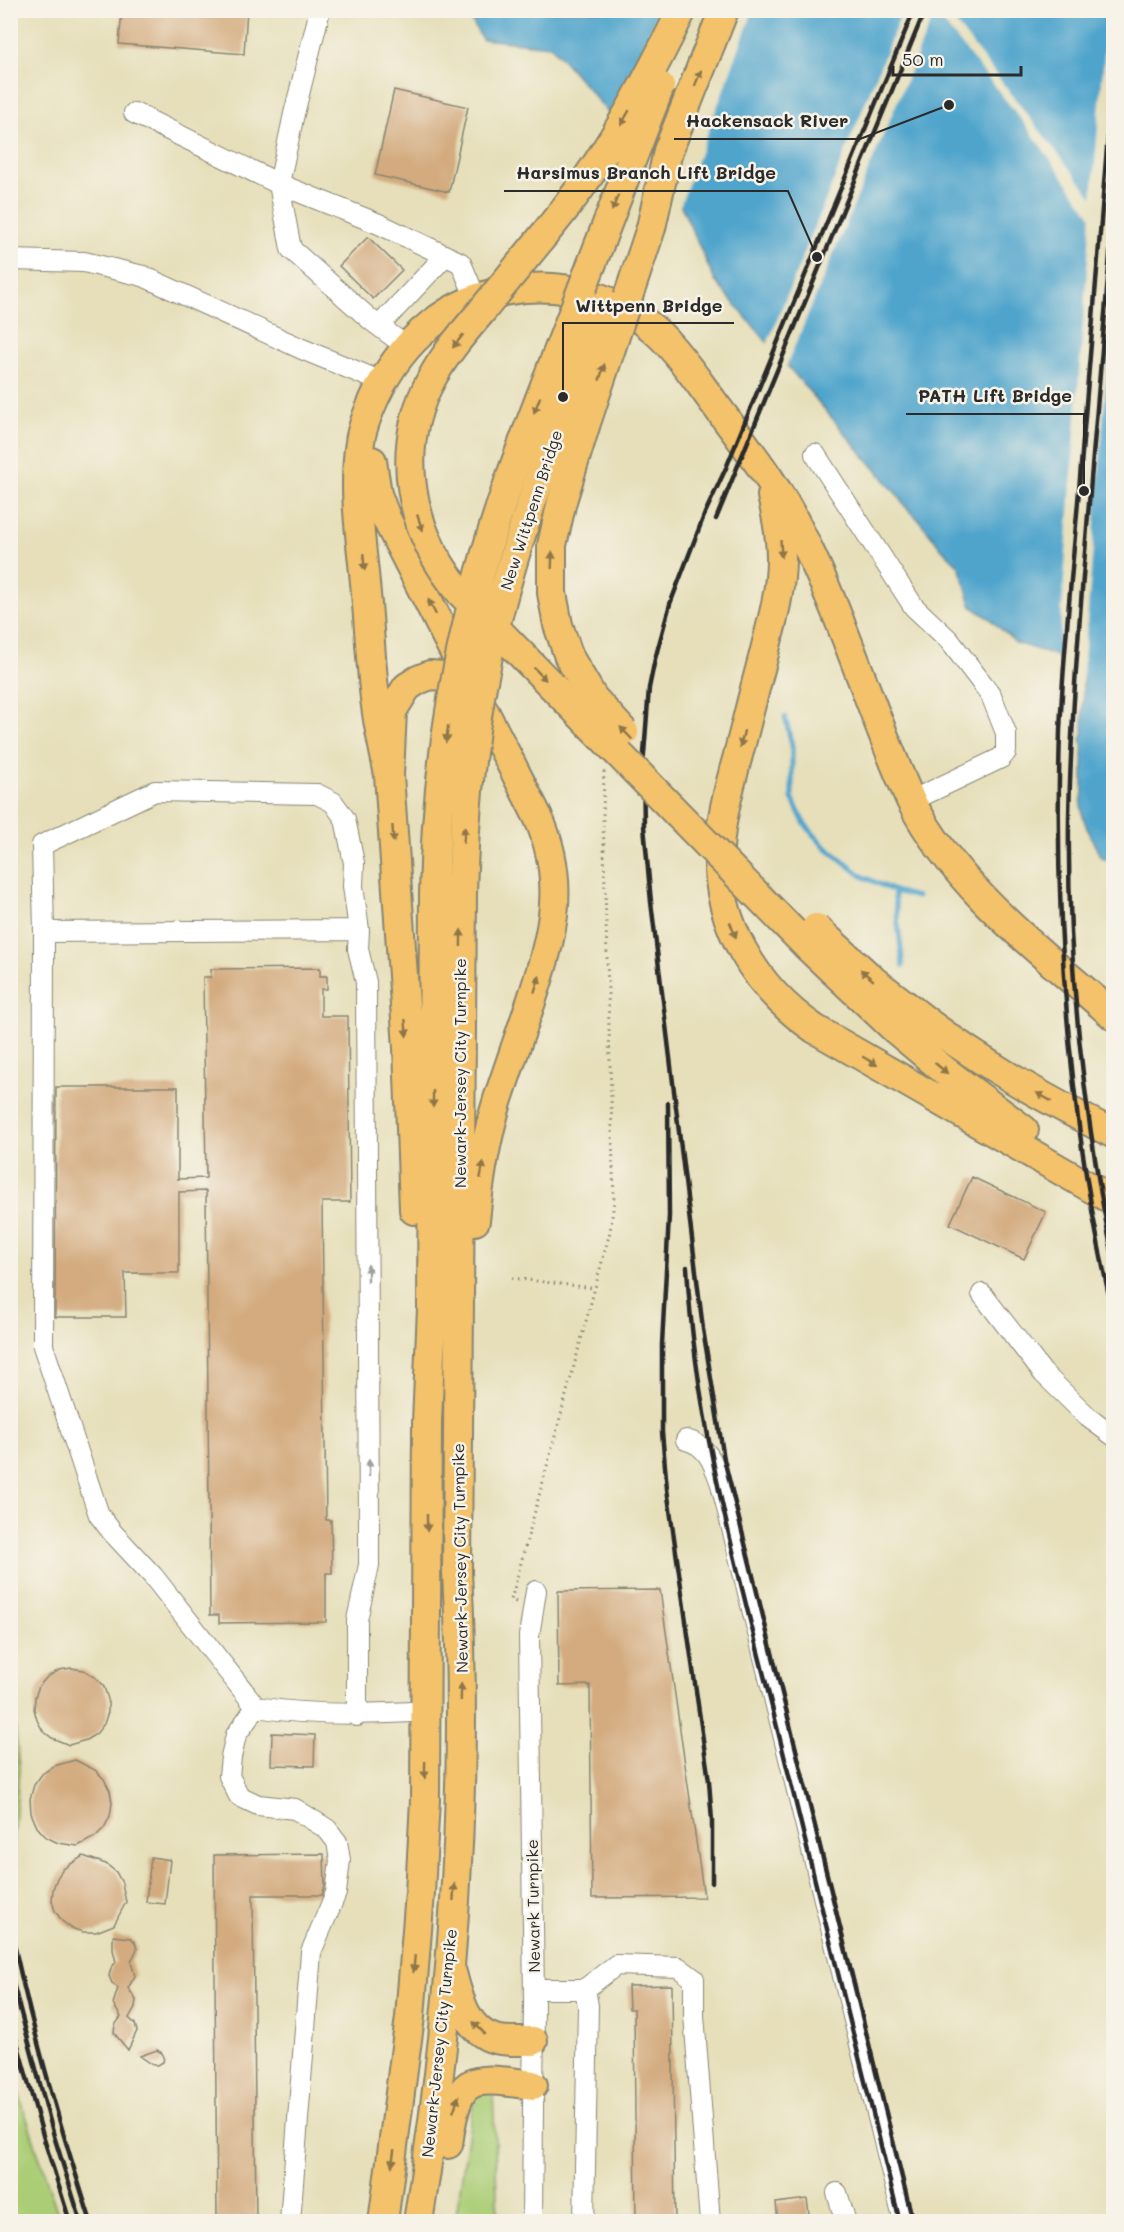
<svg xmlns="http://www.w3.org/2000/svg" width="1124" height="2232" font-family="Mali,sans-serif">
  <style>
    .green { fill: #aacd76; stroke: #6a7c50; stroke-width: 1.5 }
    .water { fill: #50a4cc; stroke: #3e687c; stroke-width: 1.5 }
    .pier { fill: #e6dfba }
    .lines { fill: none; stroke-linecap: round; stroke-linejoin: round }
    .stream { stroke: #50a4cc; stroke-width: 5 }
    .building { fill: #d3ab7f }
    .minor-casing { stroke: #888572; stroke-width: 22 }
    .highway-casing { stroke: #888572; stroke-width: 32 }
    .path { stroke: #888572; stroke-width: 3; stroke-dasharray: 1.5 4.5; stroke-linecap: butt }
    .minor { stroke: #fff; stroke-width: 20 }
    .highway { stroke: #f3c26a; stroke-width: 28 }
    .rail { stroke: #2b2b2b; stroke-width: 4.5 }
    .highway-bridge-casing { stroke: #888572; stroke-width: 32; stroke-linecap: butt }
    .highway-bridge { stroke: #f3c26a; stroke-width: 28 }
    .oneway { fill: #8f764a }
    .oneway2 { fill: #a0a0a0 }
    .labels { text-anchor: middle; stroke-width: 5; stroke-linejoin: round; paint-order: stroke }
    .street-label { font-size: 16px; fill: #2b2b2b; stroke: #f7f3e8 }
    .leader { fill: none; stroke: #2b2b2b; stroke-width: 2 }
    .callout-dot { fill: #2b2b2b; stroke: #f7f3e8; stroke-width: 2 }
    .callout-label { font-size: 18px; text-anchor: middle; font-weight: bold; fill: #2b2b2b; stroke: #f7f3e8; stroke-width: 5; stroke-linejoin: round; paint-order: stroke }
  </style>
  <rect width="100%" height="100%" fill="#f7f3e8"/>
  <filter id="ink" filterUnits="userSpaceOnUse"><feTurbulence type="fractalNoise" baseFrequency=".0167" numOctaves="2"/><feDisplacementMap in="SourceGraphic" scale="12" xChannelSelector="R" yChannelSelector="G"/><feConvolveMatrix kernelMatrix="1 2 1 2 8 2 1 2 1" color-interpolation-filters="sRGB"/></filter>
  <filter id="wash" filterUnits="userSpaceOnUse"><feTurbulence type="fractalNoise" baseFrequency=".008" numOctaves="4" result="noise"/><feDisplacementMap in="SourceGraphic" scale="24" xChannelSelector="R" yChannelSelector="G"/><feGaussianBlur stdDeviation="1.35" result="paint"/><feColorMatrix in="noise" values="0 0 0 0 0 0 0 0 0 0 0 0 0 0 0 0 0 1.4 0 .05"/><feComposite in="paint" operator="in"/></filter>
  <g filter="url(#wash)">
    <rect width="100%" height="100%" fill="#e6dfba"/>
    <path class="green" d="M11,1672L19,1769L11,1880Z
      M10,2069H11L60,2221H11Z
      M475,2091L493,2092L498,2221L455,2222Z"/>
    <path class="water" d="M466,11H1113V863L1100,856L1088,831L1083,817L1081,805L1083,791V748L1081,739L1083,735V676L1054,655L1016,643L989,618L972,607L959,566L943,550L918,519L902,503L900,498L715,281L673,188L551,46L482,39Z"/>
    <path class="pier" d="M903,10L946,11L1092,197L1108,11H1113V296L1080,710V678L1058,662L1091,216L1025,124L935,12L785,369L766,347Z
      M658,11H753L679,209L670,189L609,118L632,80Z"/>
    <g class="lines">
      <path class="stream" d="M785,717L792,745V798L804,823L823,845L862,876L894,891L917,897
        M894,891L903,966"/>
    </g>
    <g id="blocks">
      <path class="building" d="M122,10H247L244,54L119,44Z
        M394,90L468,107L449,192L375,175Z
        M368,237L402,270L373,299L339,266Z
        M320,968V976H327V989H321V1016H348L350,1202H322L326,1520H331L332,1573H326V1622L219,1623V1615H210L206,1191L179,1192V1273H125L126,1317H55L56,1087H178V1179L206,1178L203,977H211V969Z
        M972,1177L1046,1212L1024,1259L950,1224Z
        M660,1590L704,1897L592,1898L590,1685L559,1686L558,1591Z
        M71,1668L84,1670L95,1677L104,1687L108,1699V1712L104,1724L96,1734L86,1740L69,1745L52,1738L43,1731L37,1720L34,1709L35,1697L39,1686L47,1677L59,1670Z
        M272,1733L315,1735L314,1766L271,1765Z
        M75,1760L95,1770L104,1779L110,1791L112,1803L110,1816L104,1828L95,1837L78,1846L58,1843L46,1837L37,1827L31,1813L30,1799L34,1785L42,1774L54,1766Z
        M324,1854L325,1886L322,1895H253L256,2222H217L214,1855Z
        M83,1856L106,1864L116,1872L122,1883L126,1902L114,1925L96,1932H83L71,1928L62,1921L55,1911L52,1901L53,1889L57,1878L63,1869Z
        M151,1857L170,1860L165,1904L146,1902Z
        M113,1936L131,1938L135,1942L137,1949L131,1962L135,1976L128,1988L136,2000L135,2007L129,2018L135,2024L137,2031L128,2050L114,2033L115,2025L121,2017L113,2004L118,1988L112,1983L109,1976L111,1968L116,1962L113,1950Z
        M672,1985L675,2222H636L634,2009H629L628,1986Z
        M157,2050L162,2053L164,2057L163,2062L158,2065H153L140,2056Z
        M807,2199L810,2222H778L776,2203Z"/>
    </g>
  </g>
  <g filter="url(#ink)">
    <use href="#blocks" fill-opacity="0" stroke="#888572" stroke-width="1.5"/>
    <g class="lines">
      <g class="minor-casing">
        <path id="minor" d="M134,113L279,184L294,114L320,10
          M10,260L84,262L143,276L302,349L382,382
          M379,326L445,256
          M407,347L372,321L291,249L279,184L379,224L461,263L476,299
          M815,454L914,607L949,640L991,695L1006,733V752L1001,758L911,801
          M44,932L42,845L155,791L317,794L333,802L345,819L354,863L353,886L359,930
          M982,1294L1043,1373L1088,1417L1114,1436
          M686,1440C708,1445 714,1465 721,1484L904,2222
          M256,1707L236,1735L231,1757L229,1776L239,1796L258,1805L295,1809L327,1829L337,1842L340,1860L336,1893L311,1952L290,2222
          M357,1716V1620L369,1565V1526L366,982L358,949L359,930L44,932L43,1346L99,1515L112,1532L153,1576L256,1707C313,1716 369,1715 426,1711
          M534,1989H585L616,1965L678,1967L694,1979V2015L710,2222
          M837,2193L846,2222
          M532,2222L534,1998L529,1636L536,1591
          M584,2222L588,2006L585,1989"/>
      </g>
      <g class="highway-casing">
        <path id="highway" d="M668,151L724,10
          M372,461L377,494L386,518L538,817C567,881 553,935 532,999C521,1032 509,1066 498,1099C486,1138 479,1180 475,1221
          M772,496C777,517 781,538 781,559C781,593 771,625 763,658C754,691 746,725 737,759C729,789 721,818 719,848C715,922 755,988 815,1029L1114,1201
          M389,775C385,755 380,734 377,713C371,674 370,633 366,594C362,544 352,491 360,442C362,426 369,410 376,395C402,340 449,299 510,290C565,281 620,297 661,336C683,358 701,386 720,411C749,450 779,488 800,532C844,619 871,713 911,801C957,890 1040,951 1114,1016
          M913,1011C975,1060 1043,1098 1114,1134
          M896,1030L945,1071L1024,1130
          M414,1210L408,1048L389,775L392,711L407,687L418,680L430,675L443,676L456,681L471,698
          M452,1973C458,1997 467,2032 495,2039C507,2042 521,2041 533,2041
          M448,2144C458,2074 467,2076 533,2085
          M383,2222L410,2017L420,1893L425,1800L427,1422L432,1308L434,894
          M418,2222C453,2008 469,1788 457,1572L462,893"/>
      </g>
      <path class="path" d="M512,1278L593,1288
        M516,1602L511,1600L610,1232L614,1202L603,817L604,771"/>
      <use href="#minor" class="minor"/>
      <use href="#highway" class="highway"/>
      <path class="rail" d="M1114,62C1103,192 1093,323 1082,453C1075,546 1064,639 1060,731C1054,927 1069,1126 1114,1317
        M1114,207C1106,309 1097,412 1088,515C1080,615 1071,716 1069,818C1067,965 1084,1117 1114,1262
        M716,519L925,10
        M668,1103L669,1216L662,1344V1432L667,1489L709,1781L712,1821V1883
        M687,1267C695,1420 737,1568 774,1715C816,1884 857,2053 900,2222
        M10,1925C31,2026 59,2124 91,2222
        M10,1972L54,2136L81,2222
        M10,2017L44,2139L70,2222
        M913,2222L724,1459L703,1329L651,902L644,826L643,767L649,688L655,659L670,604L705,513L726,468L914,10"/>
      <g class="highway-bridge-casing">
        <path id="highway-bridge" d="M682,10C648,79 613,146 567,206C539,242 509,277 481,312C463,333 445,354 432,378C393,449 409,533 461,593L808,947L896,1030
          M624,732L593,698L569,657L558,625L552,593V545L562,501L586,423L651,228L668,151
          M462,893C465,802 473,711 496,623C523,514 565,409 605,304
          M434,894C436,793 449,691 475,593C496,509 528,429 559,349C593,261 626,173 660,86
          M816,928L875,982L913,1011"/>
      </g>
      <use href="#highway-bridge" class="highway-bridge"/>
    </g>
    <defs><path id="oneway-solid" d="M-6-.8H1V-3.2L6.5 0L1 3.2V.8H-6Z" transform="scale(1.5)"/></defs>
    <g class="oneway">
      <use href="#oneway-solid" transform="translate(698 78) rotate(-68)"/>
      <use href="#oneway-solid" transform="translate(625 118) rotate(120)"/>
      <use href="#oneway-solid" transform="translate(615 203) rotate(111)"/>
      <use href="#oneway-solid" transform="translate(458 341) rotate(128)"/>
      <use href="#oneway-solid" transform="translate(602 372) rotate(-73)"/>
      <use href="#oneway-solid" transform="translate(537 405) rotate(111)"/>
      <use href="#oneway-solid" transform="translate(420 523) rotate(71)"/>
      <use href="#oneway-solid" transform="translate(781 549) rotate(87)"/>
      <use href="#oneway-solid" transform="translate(552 560) rotate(-88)"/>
      <use href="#oneway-solid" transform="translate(364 562) rotate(85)"/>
      <use href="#oneway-solid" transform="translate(432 607) rotate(-117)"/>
      <use href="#oneway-solid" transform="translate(540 674) rotate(46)"/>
      <use href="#oneway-solid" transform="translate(626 733) rotate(-134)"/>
      <use href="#oneway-solid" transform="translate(447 734) rotate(98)"/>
      <use href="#oneway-solid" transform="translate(742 739) rotate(104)"/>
      <use href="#oneway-solid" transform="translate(393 834) rotate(86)"/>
      <use href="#oneway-solid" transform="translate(464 835) rotate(-87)"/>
      <use href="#oneway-solid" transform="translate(733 930) rotate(68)"/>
      <use href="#oneway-solid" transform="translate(461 938) rotate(-89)"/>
      <use href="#oneway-solid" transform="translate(867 975) rotate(-139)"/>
      <use href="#oneway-solid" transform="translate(537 984) rotate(-72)"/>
      <use href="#oneway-solid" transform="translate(406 1028) rotate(86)"/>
      <use href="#oneway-solid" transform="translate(870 1061) rotate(30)"/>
      <use href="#oneway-solid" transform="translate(941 1068) rotate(40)"/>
      <use href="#oneway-solid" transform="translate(1044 1097) rotate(-151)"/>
      <use href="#oneway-solid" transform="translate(433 1099) rotate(90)"/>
      <use href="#oneway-solid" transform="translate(482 1170) rotate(-79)"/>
      <use href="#oneway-solid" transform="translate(427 1523) rotate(90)"/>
      <use href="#oneway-solid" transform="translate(461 1692) rotate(-89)"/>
      <use href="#oneway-solid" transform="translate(425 1770) rotate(91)"/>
      <use href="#oneway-solid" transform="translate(454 1892) rotate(-86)"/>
      <use href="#oneway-solid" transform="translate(414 1964) rotate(95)"/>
      <use href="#oneway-solid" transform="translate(479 2028) rotate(-135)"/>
      <use href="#oneway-solid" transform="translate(456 2104) rotate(-71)"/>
      <use href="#oneway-solid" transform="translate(393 2158) rotate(98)"/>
    </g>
    <g class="oneway2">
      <use href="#oneway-solid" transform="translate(368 1273) rotate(-90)"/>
      <use href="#oneway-solid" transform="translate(369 1468) rotate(-90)"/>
    </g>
  </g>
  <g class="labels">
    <g class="street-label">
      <text transform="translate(531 510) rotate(-72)" y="6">New Wittpenn Bridge</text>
      <text transform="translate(460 1073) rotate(-90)" y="6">Newark-Jersey City Turnpike</text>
      <text transform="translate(460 1558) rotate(-91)" y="6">Newark-Jersey City Turnpike</text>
      <text transform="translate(533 1906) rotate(-91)" y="6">Newark Turnpike</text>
      <text transform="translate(439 2043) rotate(-84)" y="6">Newark-Jersey City Turnpike</text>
    </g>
  </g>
  <path class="leader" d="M949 105L860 139H674M817 257L788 191H504M563 397L563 323H734M1084 491L1084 414H906"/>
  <g class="callout-dot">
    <circle cx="949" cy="105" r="6"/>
    <circle cx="817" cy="257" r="6"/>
    <circle cx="563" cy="397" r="6"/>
    <circle cx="1084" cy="491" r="6"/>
  </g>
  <g class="callout-label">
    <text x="767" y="127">Hackensack River</text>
    <text x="646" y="179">Harsimus Branch Lift Bridge</text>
    <text x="649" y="312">Wittpenn Bridge</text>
    <text x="995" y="402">PATH Lift Bridge</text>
  </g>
  <rect width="1124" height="2232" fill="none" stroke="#f7f3e8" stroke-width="36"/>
  <path d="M893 66v9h128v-9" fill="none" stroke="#2b2b2b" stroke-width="3"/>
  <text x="902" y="66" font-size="18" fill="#2b2b2b" stroke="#f7f3e8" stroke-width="4.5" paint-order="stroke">50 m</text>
</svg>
